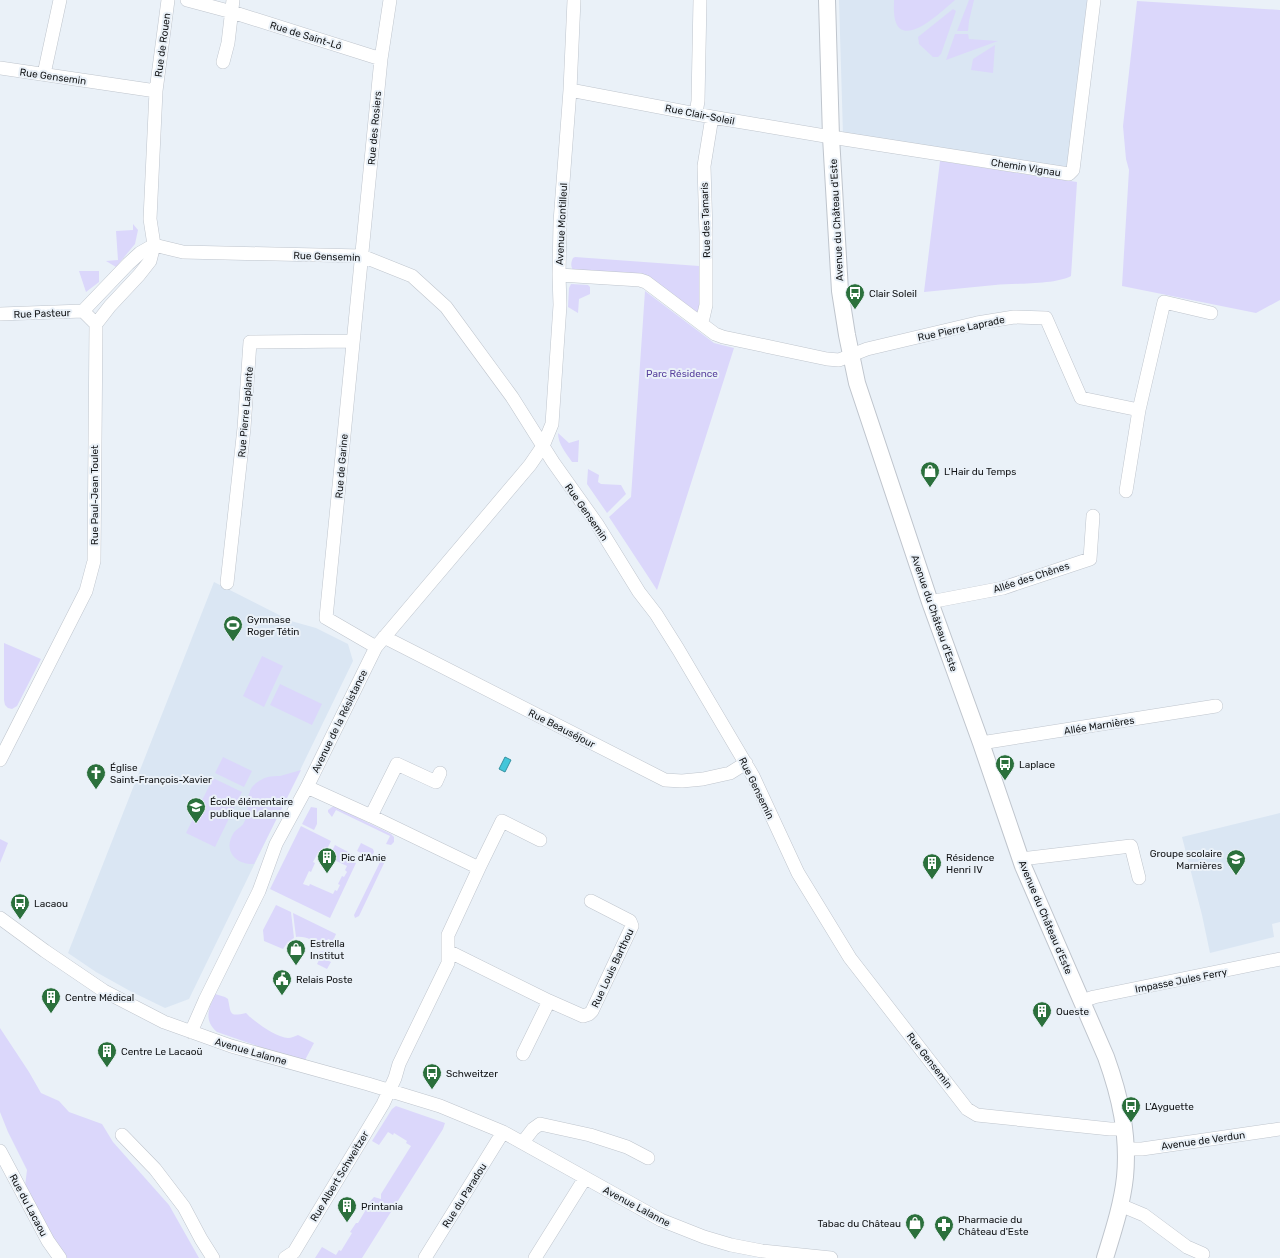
<svg xmlns="http://www.w3.org/2000/svg" width="1280" height="1258" font-family="Rubik,sans-serif">
  <style>
    .built { fill: #dae6f3 }
    .green { fill: #dbd7fb }
    .water { fill: #43c6da; stroke: #3591a0 }
    .lines { fill: none; stroke-linecap: round; stroke-linejoin: round }
    .minor-casing { stroke: #bfc5cd; stroke-width: 14 }
    .tertiary-casing { stroke: #bfc5cd; stroke-width: 18 }
    .minor { stroke: #fff; stroke-width: 13 }
    .tertiary { stroke: #fff; stroke-width: 16 }
    .labels { text-anchor: middle; stroke-width: 4; stroke-linejoin: round; paint-order: stroke }
    .street-label { font-size: 10px; fill: #131517; stroke: #eaf1f8 }
    .poi-label { font-size: 10px; fill: #131517; stroke: #eaf1f8; text-anchor: start }
    .park-label { font-size: 10px; fill: #59429e; stroke: #eaf1f8 }
  </style>
  <rect width="100%" height="100%" fill="#eaf1f8"/>
  <path class="built" d="M839,0H1090L1070,163L1065,170L843,135Z
    M214,582L291,621L316,628L348,644L353,661L189,999L165,1008L130,991L96,972L68,953Z
    M1280,813V922L1272,924L1274,937L1210,953L1202,915L1182,837Z"/>
  <path class="green" d="M894,0H955C945,8 909,45 897,25C893,17 894,8 894,0Z
    M969,0H974L969,21L968,31H957Z
    M1137,1L1280,10V300L1256,313L1122,286L1129,170L1126,159L1123,126Z
    M953,9L956,11L941,54L938,57H933L919,44L918,37Z
    M955,34H968L969,39L998,41L946,60Z
    M995,45L993,73L971,70L973,59Z
    M940,161L1077,182L1071,276C1054,285 1015,283 995,285C971,287 948,290 924,292Z
    M133,224L138,230L135,244L116,267L106,261L118,260L116,231L133,230Z
    M575,257L699,266L700,306L698,311L696,312L657,285L574,271C570,267 571,262 573,258Z
    M79,271H99V282L86,292Z
    M571,284L588,285L590,287V294L579,299L578,313L568,307L569,288Z
    M645,291L714,343L734,348L657,590L609,517L631,497Z
    M558,433L569,443L579,440L578,462H572C566,453 558,444 558,433Z
    M588,469L599,475L598,482L601,484L621,485L626,494L607,513L587,484Z
    M4,643L41,659L17,706L12,709L8,708L5,705L4,700Z
    M262,656L283,666L264,707L243,696Z
    M280,684L322,704L312,725L270,705Z
    M223,757L252,771L244,787L215,773Z
    M301,770L254,864C236,865 223,851 233,834C238,826 243,829 246,817C249,808 246,796 252,787C255,783 263,778 268,777C271,776 276,776 280,776C287,774 294,772 301,770Z
    M213,778L242,792L215,847L186,833Z
    M311,807L317,808V824L314,830L302,824Z
    M332,807H336L391,834L394,837V842L391,845L386,844L390,836L336,810L332,817L328,812V810Z
    M301,826L331,841L325,853L319,851L313,862L315,863L311,872L309,871L303,884L309,886L310,884L333,894L335,890L337,891L340,885L338,884L342,876L344,877L347,872L345,870L347,866L332,859L335,854L331,853L335,845L352,854L349,860L356,863L330,918L270,889Z
    M0,839L8,843L0,863Z
    M361,843L373,849L374,852L371,858L357,851Z
    M385,854L387,855V857L359,916L355,918L354,915L383,856Z
    M276,905L291,912L294,938L288,942L283,949L264,941L263,930Z
    M293,913L336,934L333,941L328,939L323,947L318,948C314,939 305,936 296,937Z
    M328,950L329,951L325,959L331,962L327,969L317,964L320,958L319,952Z
    M215,994L225,997L228,999C231,1014 229,1017 246,1013C253,1021 277,1038 288,1038C291,1038 295,1036 298,1035L314,1043L305,1060L301,1061L217,1032C203,1020 209,1008 215,994Z
    M0,1028L29,1072L41,1093L59,1101L69,1112L102,1124L113,1142L169,1205L199,1258H67L45,1225L25,1186L27,1170L8,1132L0,1112Z
    M396,1106L445,1123L443,1129L362,1258H315L322,1247L336,1255L339,1250L341,1251L352,1233L350,1232L356,1223H358L368,1206L367,1205L374,1197L381,1199V1194L411,1146L406,1143L407,1141L394,1133L393,1135L388,1132L379,1145L372,1141L392,1109Z"/>
  <path class="water" d="M505,757L511,760L505,772L499,769Z"/>
  <g class="lines">
    <g class="minor-casing">
      <path id="minor" d="M187,0L232,12L381,59
        M223,62L228,43L233,0
        M0,68L156,91L150,219L154,245L183,252L362,256L412,276L446,307L512,397L553,462L597,524L639,592L656,614L678,649L753,776L798,873L850,958L967,1109L977,1115L1110,1129H1125
        M44,74L60,0
        M570,90L712,117L831,137L1069,174L1073,170L1094,0
        M156,91L168,0
        M696,113L698,101L700,0
        M559,275L640,280L646,282L715,334L723,337L827,359L839,360L867,349L977,323L1014,317L1046,318L1081,398L1139,410L1126,491
        M83,311L128,264L140,253L154,245
        M0,314L83,311
        M701,322L703,318L706,305V233L704,166L712,117
        M96,324L110,306L139,275L150,261L154,245
        M1139,410L1164,302L1211,313
        M227,583L244,428L250,342L353,341
        M930,602L1003,588L1090,559L1093,516
        M384,637L665,780L682,781L703,779L730,773L746,763
        M376,647L326,618L381,59L390,0
        M981,743L1216,706
        M0,760L86,591L94,561L96,324L83,311
        M307,787L371,816L479,868L448,935V951L549,1001L583,1016L589,1014L592,1011L632,926L630,921L591,901
        M371,816L397,764L436,782L440,773
        M1021,859L1131,846L1139,878
        M479,868L502,821L540,840
        M0,918L45,951L104,991L164,1022L231,1046L368,1084L440,1106L503,1132L661,1220L704,1237L731,1245L762,1251L831,1258
        M1082,1001L1094,997L1280,959
        M191,1032L205,1000L259,891L276,844L307,787L376,647L530,465L543,446L552,424L560,305L559,275L560,222L570,90L574,0
        M523,1054L549,1001
        M122,1135L155,1169L184,1207L201,1239L213,1258
        M523,1142L533,1129L540,1124L590,1135L627,1147L648,1158
        M1126,1149H1142L1280,1129
        M0,1151L48,1241L60,1258
        M1120,1205L1144,1215L1187,1247L1203,1254
        M285,1258L294,1252L383,1104L395,1078L399,1064L448,963V951
        M425,1258L503,1132
        M535,1258L585,1178"/>
    </g>
    <g class="tertiary-casing">
      <path id="tertiary" d="M827,0L831,137L840,291L847,335L857,383L930,602L981,743L1023,866L1106,1057C1120,1096 1129,1135 1125,1177C1122,1205 1113,1232 1105,1258"/>
    </g>
    <use href="#minor" class="minor"/>
    <use href="#tertiary" class="tertiary"/>
  </g>
  <defs>
    <g id="bus-pin" transform="scale(1)"><path d="M0 17L-7.5 6A9.5 9.5 0 1 1 7.5 6Z" fill="#2b703c" stroke="#eaf1f8"/><path d="M-5-6H5V4H4V6H2V4H-2V6H-4V4H-5ZM-3.5-4V0h7V-4ZM-3.5 1.2v1.5H-2V1.2ZM2 1.2v1.5H3.5V1.2Z" fill="#fff"/></g>
    <g id="shop-pin" transform="scale(1)"><path d="M0 17L-7.5 6A9.5 9.5 0 1 1 7.5 6Z" fill="#2b703c" stroke="#eaf1f8"/><path d="M-5-2.5h2.3a2.7 3.5 0 0 1 5.4 0H5L5.5 6h-11ZM-1.5-2.5h3a1.5 2.3 0 0 0-3 0Z" fill="#fff"/></g>
    <g id="stadium-pin" transform="scale(1)"><path d="M0 17L-7.5 6A9.5 9.5 0 1 1 7.5 6Z" fill="#2b703c" stroke="#eaf1f8"/><path d="M0-5a6.5 5 0 1 0 0 10a6.5 5 0 1 0 0-10ZM-3.5-1.8h7v3.6h-7Z" fill="#fff"/></g>
    <g id="church-pin" transform="scale(1)"><path d="M0 17L-7.5 6A9.5 9.5 0 1 1 7.5 6Z" fill="#2b703c" stroke="#eaf1f8"/><path d="M-1.2-6h2.4v3.5h3.3v2.4h-3.3V6h-2.4V-.1h-3.3v-2.4h3.3Z" fill="#fff"/></g>
    <g id="school-pin" transform="scale(1)"><path d="M0 17L-7.5 6A9.5 9.5 0 1 1 7.5 6Z" fill="#2b703c" stroke="#eaf1f8"/><path d="M0-5L7-2L0 1L-7-2ZM-4 1L0 2.5L4 1V4Q0 6-4 4Z" fill="#fff"/></g>
    <g id="building-pin" transform="scale(1)"><path d="M0 17L-7.5 6A9.5 9.5 0 1 1 7.5 6Z" fill="#2b703c" stroke="#eaf1f8"/><path d="M-4-6H4V6H1V3H-1V6H-4ZM-2.5-4.3h1.7v1.8h-1.7ZM.8-4.3h1.7v1.8H.8ZM-2.5-1h1.7V.8h-1.7ZM.8-1h1.7V.8H.8Z" fill="#fff"/></g>
    <g id="civic-pin" transform="scale(1)"><path d="M0 17L-7.5 6A9.5 9.5 0 1 1 7.5 6Z" fill="#2b703c" stroke="#eaf1f8"/><path d="M-.6-6.5H3V-4.5H.6V-3L4-1V1h2V6H-6V1h2V-1L-.6-3ZM-1.2 2.5V6h2.4V2.5Z" fill="#fff"/></g>
    <g id="pharmacy-pin" transform="scale(1)"><path d="M0 17L-7.5 6A9.5 9.5 0 1 1 7.5 6Z" fill="#2b703c" stroke="#eaf1f8"/><path d="M-2-6h4v4h4v4h-4v4h-4v-4h-4v-4h4Z" fill="#fff"/></g>
  </defs>
  <g fill-rule="evenodd">
    <use href="#bus-pin" x="855" y="293"/>
    <use href="#shop-pin" x="930" y="471"/>
    <use href="#stadium-pin" x="233" y="625"/>
    <use href="#bus-pin" x="1005" y="764"/>
    <use href="#church-pin" x="96" y="773"/>
    <use href="#school-pin" x="196" y="807"/>
    <use href="#building-pin" x="327" y="857"/>
    <use href="#school-pin" x="1236" y="859"/>
    <use href="#building-pin" x="932" y="863"/>
    <use href="#bus-pin" x="20" y="903"/>
    <use href="#shop-pin" x="296" y="949"/>
    <use href="#civic-pin" x="282" y="979"/>
    <use href="#building-pin" x="51" y="997"/>
    <use href="#building-pin" x="1042" y="1011"/>
    <use href="#building-pin" x="107" y="1051"/>
    <use href="#bus-pin" x="432" y="1073"/>
    <use href="#bus-pin" x="1131" y="1106"/>
    <use href="#building-pin" x="347" y="1206"/>
    <use href="#shop-pin" x="915" y="1223"/>
    <use href="#pharmacy-pin" x="944" y="1225"/>
  </g>
  <g class="labels">
    <g class="street-label">
      <text transform="translate(306 35) rotate(17)" y="4">Rue de Saint-Lô</text>
      <text transform="translate(162 45) rotate(-82)" y="4">Rue de Rouen</text>
      <text transform="translate(53 76) rotate(8)" y="4">Rue Gensemin</text>
      <text transform="translate(700 114) rotate(11)" y="4">Rue Clair-Soleil</text>
      <text transform="translate(374 128) rotate(-85)" y="4">Rue des Rosiers</text>
      <text transform="translate(1026 167) rotate(9)" y="4">Chemin Vignau</text>
      <text transform="translate(705 220) rotate(-92)" y="4">Rue des Tamaris</text>
      <text transform="translate(836 220) rotate(-93)" y="4">Avenue du Château d'Este</text>
      <text transform="translate(561 224) rotate(-87)" y="4">Avenue Montilleul</text>
      <text transform="translate(327 256) rotate(2)" y="4">Rue Gensemin</text>
      <text transform="translate(42 313) rotate(-2)" y="4">Rue Pasteur</text>
      <text transform="translate(961 328) rotate(-12)" y="4">Rue Pierre Laprade</text>
      <text transform="translate(245 412) rotate(-85)" y="4">Rue Pierre Laplante</text>
      <text transform="translate(341 466) rotate(-85)" y="4">Rue de Garine</text>
      <text transform="translate(94 495) rotate(-90)" y="4">Rue Paul-Jean Toulet</text>
      <text transform="translate(587 512) rotate(55)" y="4">Rue Gensemin</text>
      <text transform="translate(1031 577) rotate(-18)" y="4">Allée des Chênes</text>
      <text transform="translate(935 613) rotate(71)" y="4">Avenue du Château d'Este</text>
      <text transform="translate(339 721) rotate(-64)" y="4">Avenue de la Résistance</text>
      <text transform="translate(1099 725) rotate(-9)" y="4">Allée Marnières</text>
      <text transform="translate(562 728) rotate(27)" y="4">Rue Beauséjour</text>
      <text transform="translate(757 788) rotate(64)" y="4">Rue Gensemin</text>
      <text transform="translate(1046 917) rotate(67)" y="4">Avenue du Château d'Este</text>
      <text transform="translate(612 968) rotate(-65)" y="4">Rue Louis Barthou</text>
      <text transform="translate(1181 980) rotate(-11)" y="4">Impasse Jules Ferry</text>
      <text transform="translate(251 1051) rotate(16)" y="4">Avenue Lalanne</text>
      <text transform="translate(930 1060) rotate(52)" y="4">Rue Gensemin</text>
      <text transform="translate(1203 1140) rotate(-8)" y="4">Avenue de Verdun</text>
      <text transform="translate(339 1176) rotate(-59)" y="4">Rue Albert Schweitzer</text>
      <text transform="translate(464 1195) rotate(-58)" y="4">Rue du Paradou</text>
      <text transform="translate(29 1205) rotate(62)" y="4">Rue du Lacaou</text>
      <text transform="translate(637 1206) rotate(28)" y="4">Avenue Lalanne</text>
    </g>
    <g class="poi-label">
      <text x="869" y="297">Clair Soleil</text>
      <text x="944" y="475">L'Hair du Temps</text>
      <text x="247" y="623">Gymnase<tspan x="247" dy="12">Roger Tétin</tspan></text>
      <text x="1019" y="768">Laplace</text>
      <text x="110" y="771">Église<tspan x="110" dy="12">Saint-François-Xavier</tspan></text>
      <text x="210" y="805">École élémentaire<tspan x="210" dy="12">publique Lalanne</tspan></text>
      <text x="1222" y="857" text-anchor="end">Groupe scolaire<tspan x="1222" dy="12">Marnières</tspan></text>
      <text x="341" y="861">Pic d'Anie</text>
      <text x="946" y="861">Résidence<tspan x="946" dy="12">Henri IV</tspan></text>
      <text x="34" y="907">Lacaou</text>
      <text x="310" y="947">Estrella<tspan x="310" dy="12">Institut</tspan></text>
      <text x="296" y="983">Relais Poste</text>
      <text x="65" y="1001">Centre Médical</text>
      <text x="1056" y="1015">Oueste</text>
      <text x="121" y="1055">Centre Le Lacaoü</text>
      <text x="446" y="1077">Schweitzer</text>
      <text x="1145" y="1110">L'Ayguette</text>
      <text x="361" y="1210">Printania</text>
      <text x="958" y="1223">Pharmacie du<tspan x="958" dy="12">Château d'Este</tspan></text>
      <text x="901" y="1227" text-anchor="end">Tabac du Château</text>
    </g>
    <g class="park-label">
      <text x="682" y="377">Parc Résidence</text>
    </g>
  </g>
</svg>
